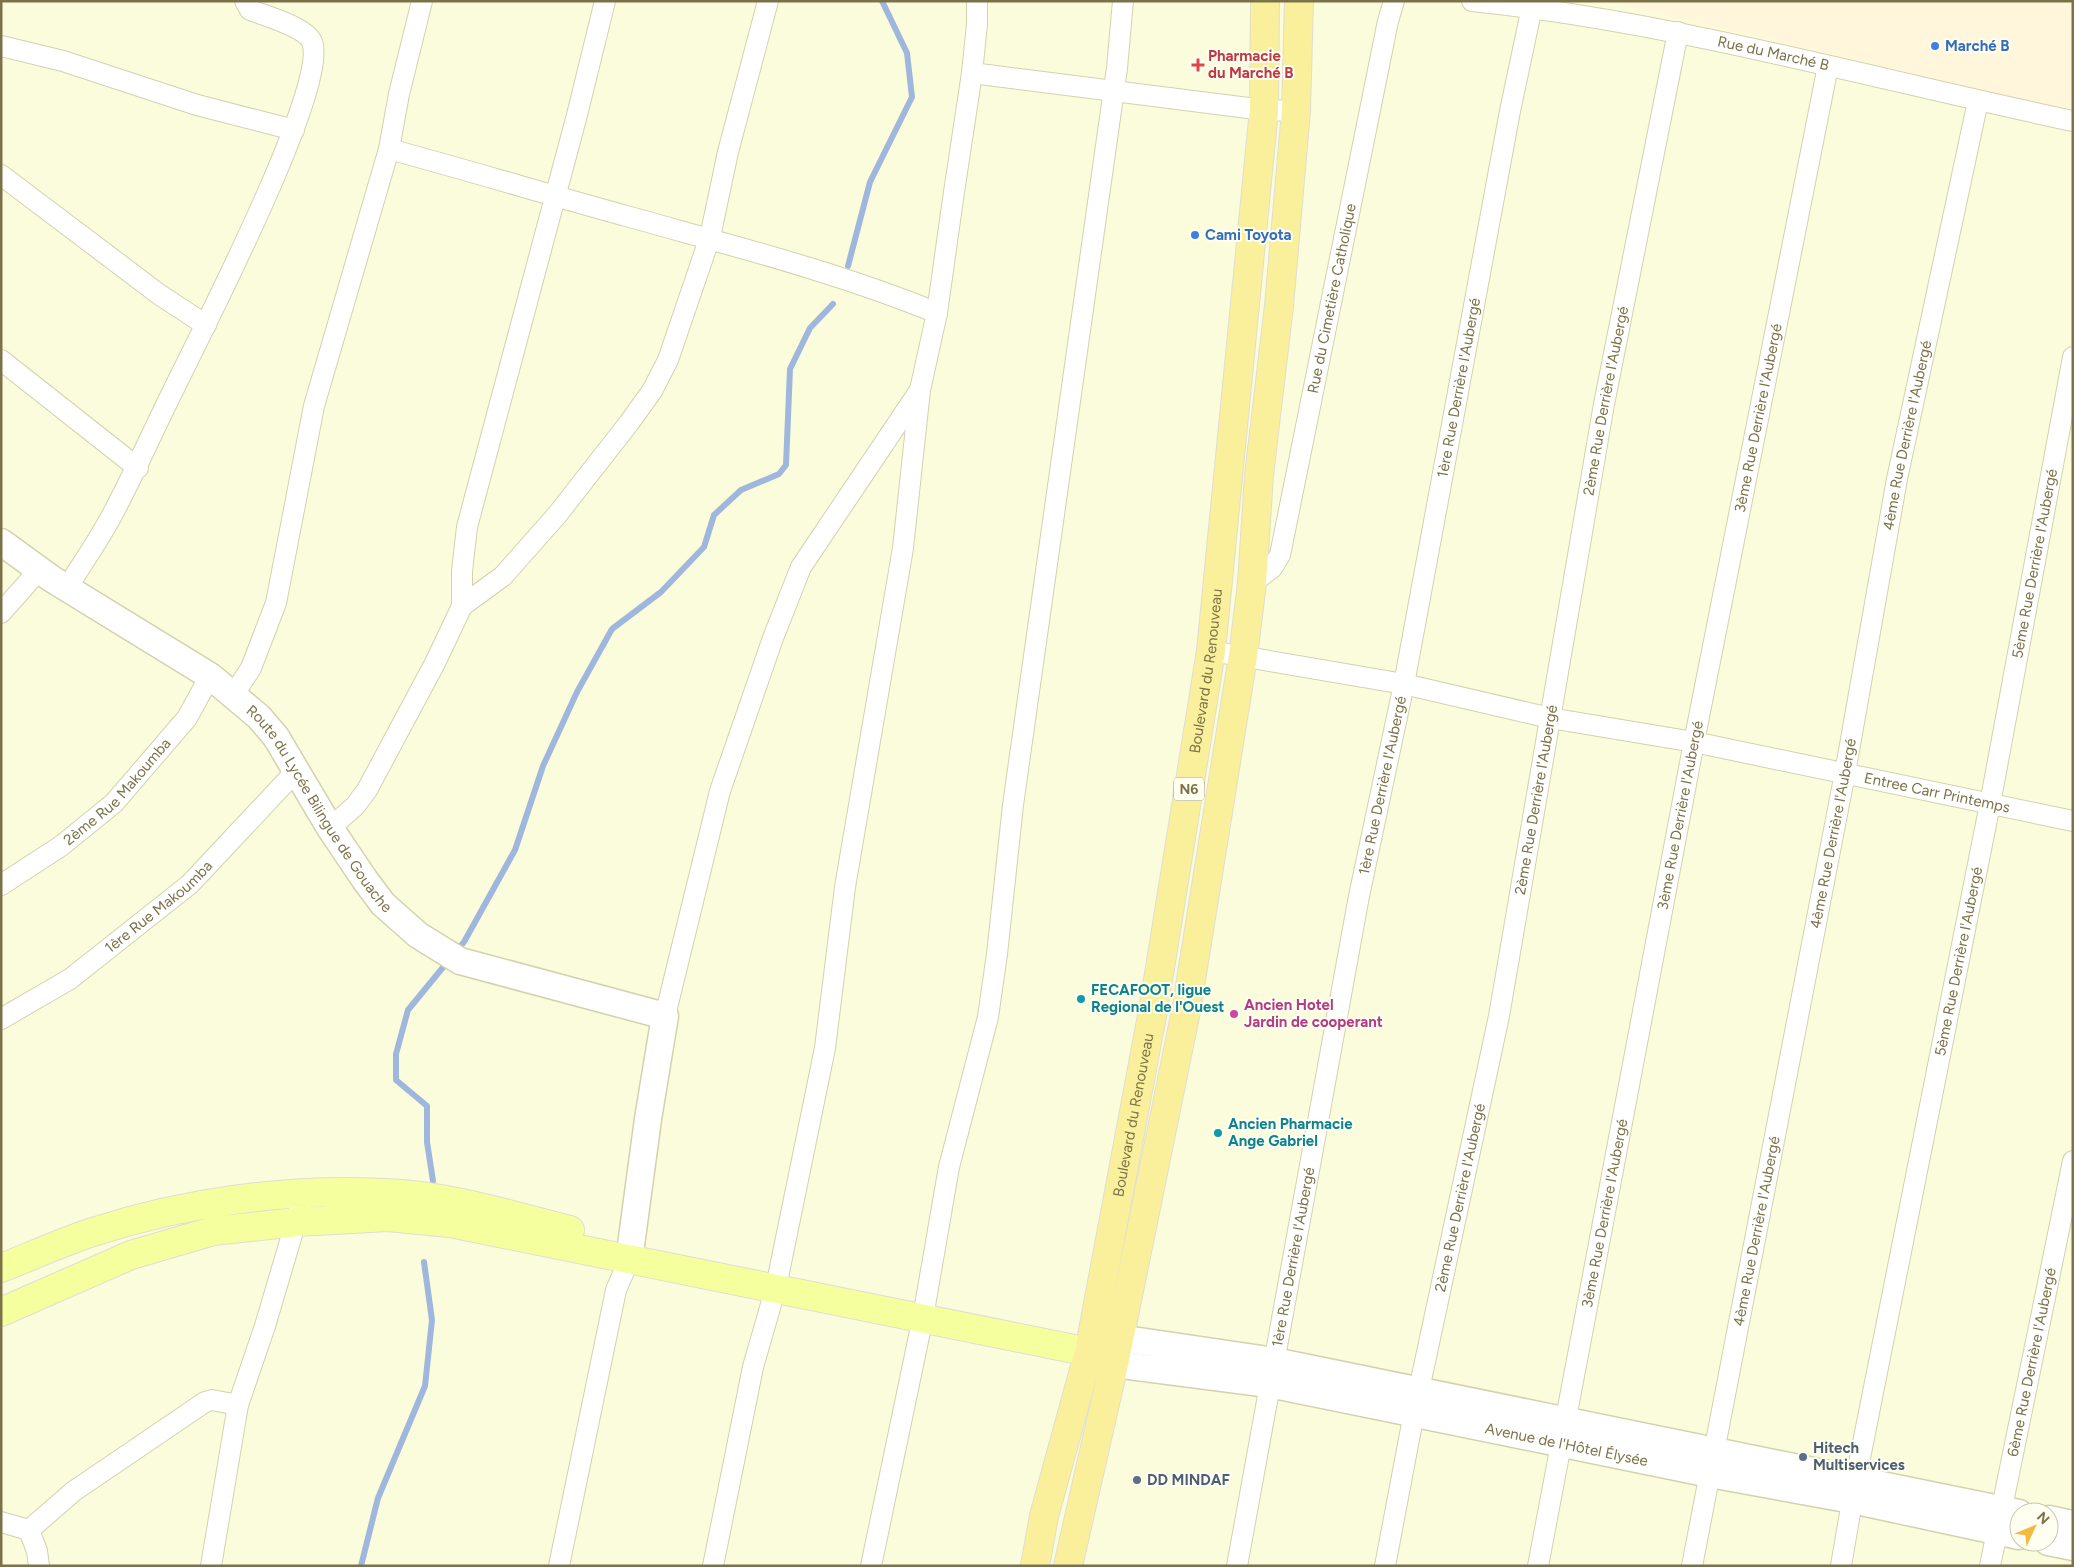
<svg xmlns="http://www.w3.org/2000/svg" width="2074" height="1567" font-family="Figtree,sans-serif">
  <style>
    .residential { fill: #fbfcdc; fill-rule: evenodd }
    .commercial { fill: #fff6db }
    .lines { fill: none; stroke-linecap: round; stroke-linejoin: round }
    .stream { stroke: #9fb7dd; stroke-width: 6 }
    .minor-casing { stroke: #d4d1af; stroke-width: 22 }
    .tertiary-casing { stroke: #d4d1af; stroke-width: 29 }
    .primary-casing { stroke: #e0ddd3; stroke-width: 30 }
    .trunk-casing { stroke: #e0ddd3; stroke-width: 30 }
    .minor { stroke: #fff; stroke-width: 20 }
    .tertiary { stroke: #fff; stroke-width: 26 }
    .primary { stroke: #f6ff9e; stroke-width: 28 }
    .trunk { stroke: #faf09c; stroke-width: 28 }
    .shop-dot { fill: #3f7fe0; stroke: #fefff0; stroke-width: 2 }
    .health-dot { fill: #e0444e; stroke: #fefff0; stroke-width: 2 }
    .culture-dot { fill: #0f9aa8; stroke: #fefff0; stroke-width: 2 }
    .hotel-dot { fill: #d1479c; stroke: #fefff0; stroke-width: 2 }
    .service-dot { fill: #5c6f8a; stroke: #fefff0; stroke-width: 2 }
    .labels { text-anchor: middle; stroke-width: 4; stroke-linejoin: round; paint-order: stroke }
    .shield { fill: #fefff0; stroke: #a39c7b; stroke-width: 1 }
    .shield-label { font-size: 14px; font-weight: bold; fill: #7c7249 }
    .shop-label { font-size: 15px; font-weight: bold; fill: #366cbe; stroke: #fefff0; text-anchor: start }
    .street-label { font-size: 15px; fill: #7c7249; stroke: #fefff0 }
    .health-label { font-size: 15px; font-weight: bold; fill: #be3a42; stroke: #fefff0; text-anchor: start }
    .culture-label { font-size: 15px; font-weight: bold; fill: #0d838f; stroke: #fefff0; text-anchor: start }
    .hotel-label { font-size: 15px; font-weight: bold; fill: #b23c85; stroke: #fefff0; text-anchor: start }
    .service-label { font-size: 15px; font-weight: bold; fill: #4e5e75; stroke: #fefff0; text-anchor: start }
  </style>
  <rect width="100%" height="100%" fill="#fdfee8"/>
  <path class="residential" d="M1,1H2073V1566H1ZM2019,1512H2049V1542H2019Z"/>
  <path class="commercial" d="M1605,1H2073V91L2068,110Z"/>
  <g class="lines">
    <path class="stream" d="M848,266L870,182L912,97L907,53L882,1
      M455,952L464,942L515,850L543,766L577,692L612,629L661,592L704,547L714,515L741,490L779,474L786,465L790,369L810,328L833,304
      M433,1181L427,1142V1106L396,1080V1054L408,1010L449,960
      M361,1566L378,1498L425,1386L432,1320L424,1262"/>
    <g class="minor-casing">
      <g id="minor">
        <path id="s1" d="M1472,1C1675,22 1873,79 2073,121"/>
        <path d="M1,46L63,61L197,105L294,130"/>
        <path d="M972,73L1264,110L1296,111"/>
        <path d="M389,149C470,171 550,195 630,217C733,246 837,272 937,313"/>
        <path d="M1,175L160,295L206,325"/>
        <path d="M1,360L138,468"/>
        <path id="s2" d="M1252,583L1272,568L1280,555L1388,21L1394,1"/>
        <path d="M67,588C82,564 98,541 111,517C131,480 148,442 166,405C192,350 330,87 312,42C306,27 266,16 250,10L245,1"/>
        <path d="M462,606L503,576L557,515L629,423L652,391L668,360L710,237L728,152L768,1"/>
        <path d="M1,613L39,570"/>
        <path id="s3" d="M1211,651L1404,684L1550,718L1694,742L2073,821"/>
        <path d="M234,694L251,668L276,603L314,406L389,149L399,94L422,1"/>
        <path d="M330,828L355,806L367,790L435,663L462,606V571L467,527L577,115L605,1"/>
        <path id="s4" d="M1,885L61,846L114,803L187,718L210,676"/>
        <path d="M665,1016L720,791L773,638L801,567L920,390L937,313L954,192L972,73L977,24V1"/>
        <path id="s5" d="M1,1019L70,979L190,884L296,771"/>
        <path d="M1,1522L29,1530"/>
        <path d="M29,1530L74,1491L205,1402L212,1400L238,1405"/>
        <path d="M29,1530L37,1551L39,1566"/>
        <path d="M211,1566L238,1405L265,1326L304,1194"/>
        <path d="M559,1566L616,1290L629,1260"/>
        <path d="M713,1566L753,1367L776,1287L825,1048L845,887L903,548L920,390"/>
        <path d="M871,1566L923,1317L949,1167L988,1017L997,954L1013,805L1117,68L1123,1"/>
        <path id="s6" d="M1237,1566L1359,896L1404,684L1510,111L1532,7"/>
        <path id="s7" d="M1385,1566L1414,1413L1499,1016L1604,404L1678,32"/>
        <path id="s8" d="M1538,1566L1694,742L1828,66"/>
        <path id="s9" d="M1692,1566L1845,773L1897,479L1978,101"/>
        <path id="s10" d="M1841,1566L1856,1478L1990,804L2073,357"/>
        <path id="s11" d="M1990,1566L2073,1161"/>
      </g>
    </g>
    <g class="tertiary-casing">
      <g id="tertiary">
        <path id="s12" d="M1,542L52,579L210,676L259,717L276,737L330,828L365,880L383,904L418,935L460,961L665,1016L648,1119L629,1260"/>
        <path d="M1119,1338L1274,1361L2019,1513"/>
        <path id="s13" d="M1114,1364L1269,1384L1710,1474L1852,1500L2019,1536"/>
        <path d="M2049,1519L2073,1524"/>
        <path d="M2048,1542L2073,1547"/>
      </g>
    </g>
    <g class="primary-casing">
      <path id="primary" d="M1,1268C32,1256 62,1242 93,1232C185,1202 288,1188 385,1193C447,1195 510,1215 570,1230
        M1,1312L131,1255L213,1231L297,1222L388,1217L450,1223L1089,1352L1111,1362"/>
    </g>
    <g class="trunk-casing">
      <g id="trunk">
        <path id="s14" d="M1035,1566L1044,1516L1089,1352L1154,1005L1211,651L1264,110L1265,1"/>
        <path d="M1068,1566L1114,1364L1186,1011L1243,656L1252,583L1259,475L1279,306L1296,111L1299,1"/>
      </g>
    </g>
    <use href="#minor" class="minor"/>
    <use href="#tertiary" class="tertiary"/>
    <use href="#primary" class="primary"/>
    <use href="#trunk" class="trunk"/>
  </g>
  <g class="shop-dot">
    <circle cx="1935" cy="46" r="5"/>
    <circle cx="1195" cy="235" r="5"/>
  </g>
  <path class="health-dot" d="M1195.5 57.5h5v5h5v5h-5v5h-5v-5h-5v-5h5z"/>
  <g class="culture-dot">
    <circle cx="1081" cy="999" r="5"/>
    <circle cx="1218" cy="1133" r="5"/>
  </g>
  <circle class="hotel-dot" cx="1234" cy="1014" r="5"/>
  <g class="service-dot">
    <circle cx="1803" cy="1457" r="5"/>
    <circle cx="1137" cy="1480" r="5"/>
  </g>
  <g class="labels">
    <rect class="shield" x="1174" y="777.5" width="30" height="23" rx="4"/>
    <g class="shield-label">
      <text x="1189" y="794">N6</text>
    </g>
    <g class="shop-label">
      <text x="1945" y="51">Marché B</text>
      <text x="1205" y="240">Cami Toyota</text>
    </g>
    <g class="street-label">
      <text dy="5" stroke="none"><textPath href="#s1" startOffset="306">Rue du Marché B</textPath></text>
      <text dy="5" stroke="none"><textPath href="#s2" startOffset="302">Rue du Cimetière Catholique</textPath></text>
      <text dy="5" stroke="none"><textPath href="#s6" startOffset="1199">1ère Rue Derrière l'Aubergé</textPath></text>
      <text dy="5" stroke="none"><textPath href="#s7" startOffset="1186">2ème Rue Derrière l'Aubergé</textPath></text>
      <text dy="5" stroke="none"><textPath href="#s8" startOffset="1169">3ème Rue Derrière l'Aubergé</textPath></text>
      <text dy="5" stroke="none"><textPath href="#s9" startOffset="1151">4ème Rue Derrière l'Aubergé</textPath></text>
      <text dy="5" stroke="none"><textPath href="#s10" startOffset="1021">5ème Rue Derrière l'Aubergé</textPath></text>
      <text dy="5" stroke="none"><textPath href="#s14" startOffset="912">Boulevard du Renouveau</textPath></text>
      <text dy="5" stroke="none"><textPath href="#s6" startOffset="794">1ère Rue Derrière l'Aubergé</textPath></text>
      <text dy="5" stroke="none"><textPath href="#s4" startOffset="150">2ème Rue Makoumba</textPath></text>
      <text dy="5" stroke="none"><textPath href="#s3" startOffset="740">Entree Carr Printemps</textPath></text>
      <text dy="5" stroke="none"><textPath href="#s7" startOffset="781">2ème Rue Derrière l'Aubergé</textPath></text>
      <text dy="5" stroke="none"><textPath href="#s12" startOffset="422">Route du Lycée Bilingue de Gouache</textPath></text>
      <text dy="5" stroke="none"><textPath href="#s8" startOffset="764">3ème Rue Derrière l'Aubergé</textPath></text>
      <text dy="5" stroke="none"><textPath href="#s9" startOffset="746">4ème Rue Derrière l'Aubergé</textPath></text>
      <text dy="5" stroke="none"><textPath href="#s5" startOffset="194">1ère Rue Makoumba</textPath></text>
      <text dy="5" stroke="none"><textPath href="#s10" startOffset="616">5ème Rue Derrière l'Aubergé</textPath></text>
      <text dy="5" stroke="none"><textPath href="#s14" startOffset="462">Boulevard du Renouveau</textPath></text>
      <text dy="5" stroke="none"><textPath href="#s7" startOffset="376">2ème Rue Derrière l'Aubergé</textPath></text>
      <text dy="5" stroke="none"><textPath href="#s8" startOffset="359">3ème Rue Derrière l'Aubergé</textPath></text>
      <text dy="5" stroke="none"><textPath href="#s9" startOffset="341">4ème Rue Derrière l'Aubergé</textPath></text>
      <text dy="5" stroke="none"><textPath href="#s6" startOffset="314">1ère Rue Derrière l'Aubergé</textPath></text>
      <text dy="5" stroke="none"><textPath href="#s11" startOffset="208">6ème Rue Derrière l'Aubergé</textPath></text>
      <text dy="5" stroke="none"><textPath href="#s13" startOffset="460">Avenue de l'Hôtel Élysée</textPath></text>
    </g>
    <g class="health-label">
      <text x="1208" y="61">Pharmacie<tspan x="1208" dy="17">du Marché B</tspan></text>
    </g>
    <g class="culture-label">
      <text x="1091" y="995">FECAFOOT, ligue<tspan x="1091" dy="17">Regional de l'Ouest</tspan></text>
      <text x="1228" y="1129">Ancien Pharmacie<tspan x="1228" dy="17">Ange Gabriel</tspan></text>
    </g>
    <g class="hotel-label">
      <text x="1244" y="1010">Ancien Hotel<tspan x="1244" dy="17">Jardin de cooperant</tspan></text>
    </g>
    <g class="service-label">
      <text x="1813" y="1453">Hitech<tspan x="1813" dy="17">Multiservices</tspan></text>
      <text x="1147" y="1485">DD MINDAF</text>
    </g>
  </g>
  <rect width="2074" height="1567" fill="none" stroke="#7c7249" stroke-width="5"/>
  <g transform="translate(2034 1527) rotate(46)"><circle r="24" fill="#fefff0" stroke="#cac7ad"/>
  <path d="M0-4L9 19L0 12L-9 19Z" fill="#f2bb43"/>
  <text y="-8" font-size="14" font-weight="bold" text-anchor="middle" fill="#7c7249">N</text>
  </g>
</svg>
